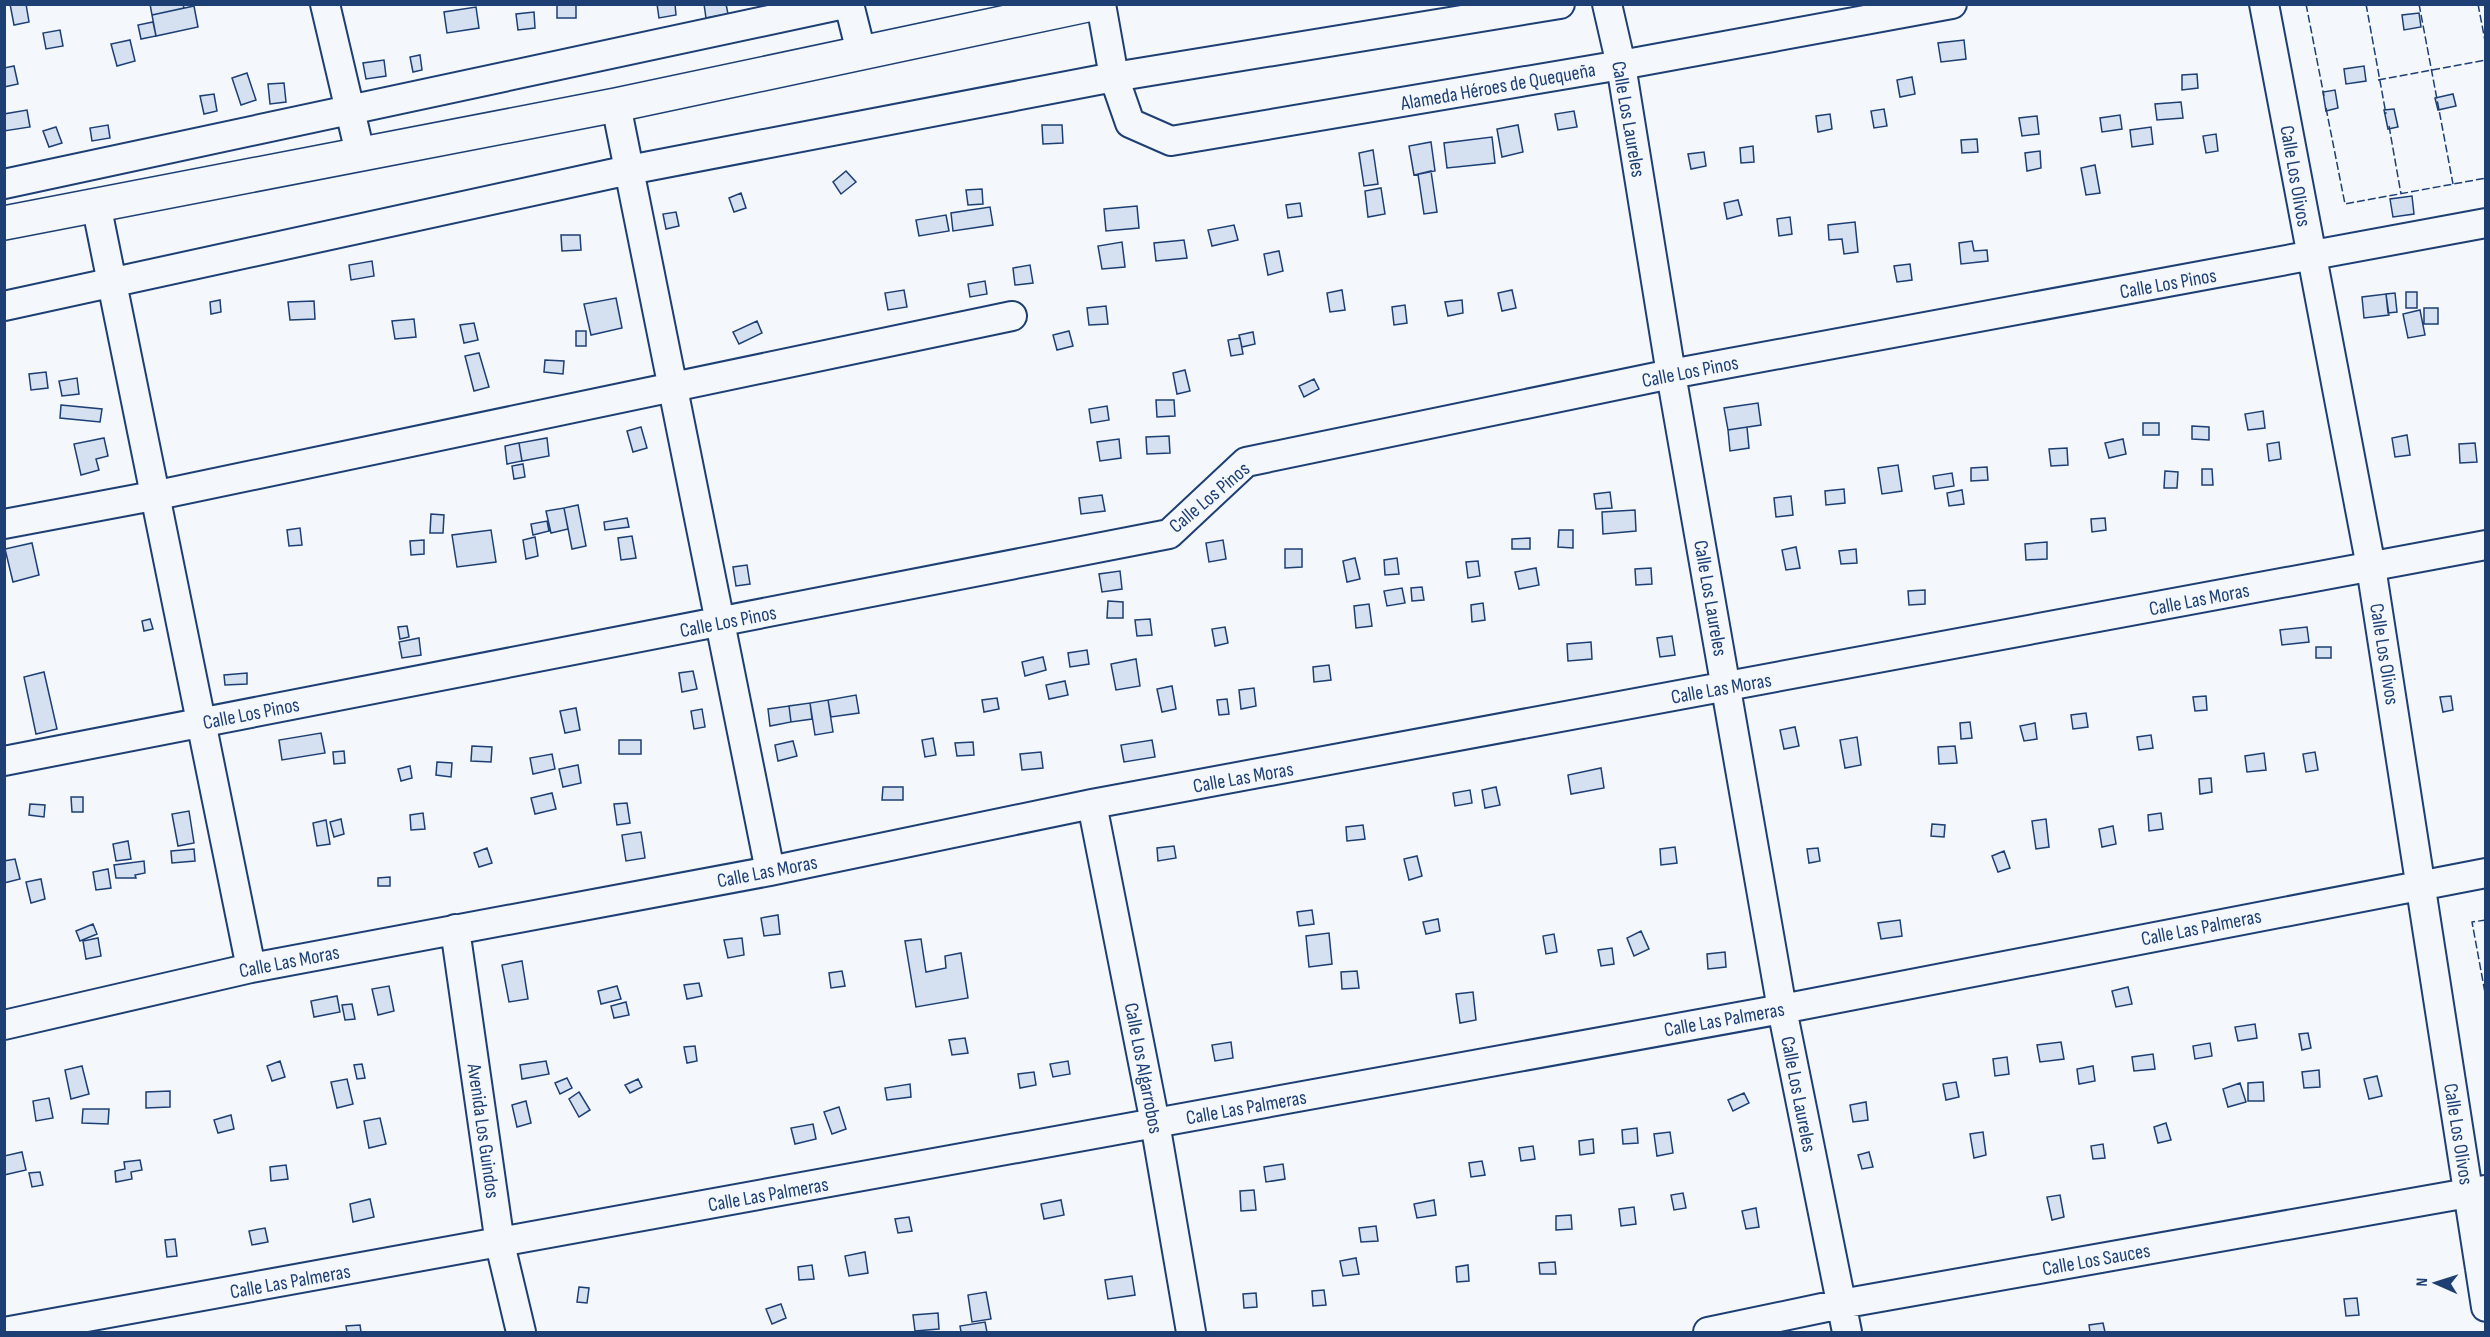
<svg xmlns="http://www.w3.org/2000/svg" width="2490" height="1337" font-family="'Sofia Sans Condensed',sans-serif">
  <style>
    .building { fill: #d5e0f0; stroke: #1d3f73; stroke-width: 1.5 }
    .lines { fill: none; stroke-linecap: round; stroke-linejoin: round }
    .street-casing { stroke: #1d3f73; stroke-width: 32 }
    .primary-casing { stroke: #1d3f73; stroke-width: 36 }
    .street { stroke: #f4f7fb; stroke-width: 28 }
    .primary { stroke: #f4f7fb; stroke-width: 33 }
    .fence { stroke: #1d3f73; stroke-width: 1.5; stroke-dasharray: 8 3; stroke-linecap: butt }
    .labels { text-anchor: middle; stroke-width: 4.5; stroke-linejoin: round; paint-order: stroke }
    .street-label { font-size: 20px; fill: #1d3f73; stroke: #f4f7fb }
  </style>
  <rect width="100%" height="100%" fill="#f4f7fb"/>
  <path class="building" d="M10,4H26L29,22L14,25Z
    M150,4H183L184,8L152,15Z
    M557,4L576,5V18H557Z
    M657,4H675L676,15L659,18Z
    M704,4H726L728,14L706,18Z
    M194,6L198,27L156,36L152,15Z
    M476,7L479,28L447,33L444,12Z
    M534,12L535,28L518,30L516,14Z
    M2419,13L2421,27L2404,30L2402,15Z
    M153,22L156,36L141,39L138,25Z
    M60,30L63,46L46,49L43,33Z
    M130,40L135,61L117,66L111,44Z
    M1964,40L1966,59L1941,62L1938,43Z
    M420,55L422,70L413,72L410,57Z
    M384,60L386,76L366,79L363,63Z
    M14,66L18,84L4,87V68Z
    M2364,66L2366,81L2346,84L2344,69Z
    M247,73L256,100L241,105L232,78Z
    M2197,74L2198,88L2182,90V75Z
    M1912,77L1915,94L1900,97L1897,80Z
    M284,83L286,102L270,104L268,84Z
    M2335,90L2338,108L2326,111L2323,92Z
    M214,94L217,111L204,114L200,96Z
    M2453,94L2456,106L2438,110L2435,98Z
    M2181,102L2183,118L2157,120L2155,104Z
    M1884,109L1887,126L1874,128L1871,111Z
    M2394,109L2398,127L2388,129L2384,110Z
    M27,110L30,127L4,131V114Z
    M1574,111L1577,127L1558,130L1555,114Z
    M1830,114L1832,129L1818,132L1816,116Z
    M2120,115L2122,129L2102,132L2100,118Z
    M2037,116L2039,134L2022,136L2019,118Z
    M108,125L110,138L92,141L90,128Z
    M1042,125H1062L1063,143L1043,144Z
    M1518,125L1523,152L1502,157L1497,129Z
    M56,127L62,143L49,147L43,131Z
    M2151,127L2153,144L2132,147L2130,130Z
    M2216,134L2218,151L2206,153L2203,136Z
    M1492,137L1495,163L1447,168L1444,143Z
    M1977,139L1978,152L1962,153L1961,140Z
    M1431,142L1435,171L1414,175L1409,146Z
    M1753,146L1754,162L1741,163L1740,148Z
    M1373,150L1378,184L1364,186L1359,153Z
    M2040,151L2041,168L2027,171L2025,153Z
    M1704,152L1706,166L1691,169L1688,154Z
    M2095,165L2100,193L2086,195L2081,168Z
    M846,171L856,182L841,194L833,182Z
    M1431,171L1437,212L1424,214L1418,174Z
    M1381,188L1385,214L1368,217L1365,191Z
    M982,189L983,204L968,205L966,190Z
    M741,193L746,208L734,212L729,198Z
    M2412,196L2414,214L2393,217L2390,199Z
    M1738,200L1742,215L1727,219L1724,203Z
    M1300,203L1302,216L1288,218L1286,205Z
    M1137,206L1139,228L1106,231L1104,209Z
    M990,207L993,225L953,231L951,213Z
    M676,212L679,226L666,229L663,214Z
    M946,215L949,231L919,236L916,220Z
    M1790,217L1792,234L1779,236L1777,219Z
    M1855,222L1858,252L1844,254L1842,239L1829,240L1828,225Z
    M1234,225L1238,240L1212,246L1208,230Z
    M561,235H580L581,250L562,251Z
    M1184,240L1187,258L1156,261L1154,243Z
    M1972,241L1974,251L1987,250L1988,261L1961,264L1959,243Z
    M1122,242L1125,267L1102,269L1098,246Z
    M1279,251L1283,271L1268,275L1264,254Z
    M372,261L374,276L351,280L349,265Z
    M1910,264L1912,280L1897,282L1894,266Z
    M1030,265L1033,283L1015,285L1013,268Z
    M985,281L987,294L970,297L968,284Z
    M904,290L907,307L888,310L885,293Z
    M1342,290L1345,310L1330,312L1327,293Z
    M1512,290L1516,308L1502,311L1498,293Z
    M2406,292H2417V308H2406Z
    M2395,293L2397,312L2388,313L2386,294Z
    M2386,294L2389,315L2364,318L2362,297Z
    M616,298L622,328L591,335L584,304Z
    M220,300L221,312L211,314L210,302Z
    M1462,300L1463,313L1448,316L1445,302Z
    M314,301L315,319L290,320L288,302Z
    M1405,305L1407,323L1394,325L1392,307Z
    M1106,306L1108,324L1089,325L1087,308Z
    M2424,308H2438V324H2424Z
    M2420,310L2425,335L2408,338L2403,314Z
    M414,319L416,337L395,339L392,321Z
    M757,321L762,333L739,344L733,332Z
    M474,323L478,340L464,343L460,325Z
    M576,331H586V346H576Z
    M1069,331L1073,346L1057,350L1053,335Z
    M1253,332L1255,344L1242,347L1239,335Z
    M1240,338L1243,354L1231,356L1228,340Z
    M479,353L489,387L474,391L465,356Z
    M545,360L564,361L563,374L544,372Z
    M1185,370L1190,391L1177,394L1173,373Z
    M46,372L48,388L31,390L29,374Z
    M77,378L79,394L62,396L59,381Z
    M1314,379L1319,389L1304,397L1299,386Z
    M1156,400H1174L1175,416L1157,417Z
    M1758,403L1761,425L1728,430L1724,408Z
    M61,405L102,409L100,422L60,418Z
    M1107,406L1109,420L1091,423L1089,409Z
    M2263,411L2265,428L2248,430L2245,414Z
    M2143,423H2159V435H2143Z
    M2192,426L2209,427V440L2192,439Z
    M641,427L647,448L633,452L627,431Z
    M1747,427L1749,448L1730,451L1728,430Z
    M2407,435L2410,455L2395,457L2392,438Z
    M1169,436L1170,453L1147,454L1146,437Z
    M104,438L108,456L96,459L99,470L81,475L74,444Z
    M547,438L549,456L522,461L519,443Z
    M1119,439L1121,458L1100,461L1097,442Z
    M2123,439L2126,454L2109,458L2105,443Z
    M2279,442L2281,459L2269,461L2267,444Z
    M519,443L522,461L507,464L505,446Z
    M2475,443L2477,462L2460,463L2459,444Z
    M2067,448L2068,465L2051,466L2049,449Z
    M523,464L525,477L514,479L512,466Z
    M1898,465L1902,491L1882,494L1878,468Z
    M1987,467L1988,480L1971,481V468Z
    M2202,469H2212L2213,485H2202Z
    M2165,471L2178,472L2177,488H2164Z
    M1952,473L1954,486L1935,489L1933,476Z
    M1844,489L1845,503L1826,505L1825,491Z
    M1962,490L1964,504L1949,506L1947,493Z
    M1610,492L1612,508L1596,509L1594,494Z
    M1102,495L1105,511L1081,514L1079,498Z
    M1791,496L1793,515L1776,517L1774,498Z
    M578,505L586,546L572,549L564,508Z
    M564,508L568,529L551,533L546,511Z
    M1635,510L1636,531L1603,534L1602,512Z
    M431,514L444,515L443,533H430Z
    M627,518L629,527L605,530L604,522Z
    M2105,518L2106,530L2092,532L2091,519Z
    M547,521L549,531L533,535L531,524Z
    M300,528L302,545L289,546L287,530Z
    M491,530L496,562L457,567L452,535Z
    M1559,530H1573V548L1558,547Z
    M632,536L636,558L621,560L618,538Z
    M535,537L538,556L526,559L523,540Z
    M1530,538V549H1512V539Z
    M424,540V554L411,555L410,541Z
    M1223,540L1226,559L1209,562L1206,543Z
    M2047,542V559L2026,560L2025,544Z
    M32,543L39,575L13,582L5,549Z
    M1796,547L1800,568L1786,570L1782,550Z
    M1285,549H1302V567L1285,568Z
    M1856,549L1857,563L1841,564L1839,551Z
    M1355,558L1360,579L1347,582L1343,561Z
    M1397,558L1399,574L1385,575L1384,560Z
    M1478,561L1480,576L1468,578L1466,562Z
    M747,565L750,584L736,586L733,567Z
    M1536,568L1539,585L1519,589L1515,572Z
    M1651,568L1652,584L1636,585L1635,569Z
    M1120,571L1122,589L1102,592L1099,574Z
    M1422,587L1424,600L1412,601L1411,588Z
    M1402,588L1405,603L1387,606L1384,591Z
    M1925,590V604L1909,605L1908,591Z
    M1108,601L1123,602V618H1107Z
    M1483,603L1485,620L1472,622L1471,605Z
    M1369,604L1372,626L1356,628L1354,606Z
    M150,619L153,629L144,631L142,621Z
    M1150,619L1152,635L1137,636L1135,620Z
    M407,626L409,637L400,639L398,627Z
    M1225,627L1228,643L1215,646L1212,629Z
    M2307,627L2309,642L2282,645L2280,630Z
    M1672,636L1675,655L1660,657L1657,638Z
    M419,638L421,655L402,658L399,642Z
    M1591,642L1592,659L1568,661L1567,644Z
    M2316,647H2331V658H2316Z
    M1087,650L1089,664L1070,667L1068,653Z
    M1043,657L1046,670L1025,676L1022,662Z
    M1136,659L1140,686L1116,690L1111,664Z
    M1329,665L1331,680L1314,682L1313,667Z
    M693,671L697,689L682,692L679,673Z
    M44,672L57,729L36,734L24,677Z
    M247,673V684L225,685L224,675Z
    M1065,681L1068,695L1049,699L1046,685Z
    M1172,686L1176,709L1162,712L1157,689Z
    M1254,688L1256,706L1241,709L1239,690Z
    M856,695L859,713L831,717L828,700Z
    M2206,696L2207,710L2195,711L2193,697Z
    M2451,696L2453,710L2443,712L2440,697Z
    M997,698L999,709L984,712L982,700Z
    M1227,699L1229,714L1219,715L1217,700Z
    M828,700L833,732L815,735L810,703Z
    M810,703L812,719L791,722L789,706Z
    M789,706L791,722L770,726L768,709Z
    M576,708L580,730L565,733L560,711Z
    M702,709L705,727L694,729L691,711Z
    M2086,713L2088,727L2073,729L2071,715Z
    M1970,722L1972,738L1961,739L1960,723Z
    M2035,723L2037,739L2024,741L2020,726Z
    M1795,727L1799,746L1784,749L1780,730Z
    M321,733L325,753L282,760L279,740Z
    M2151,735L2153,748L2139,750L2137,737Z
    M1857,737L1861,765L1845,768L1840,740Z
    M933,738L936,755L925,757L922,740Z
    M619,740H641V754H619Z
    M1152,740L1155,757L1124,762L1121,745Z
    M793,741L797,756L778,761L775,745Z
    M973,742L974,755L957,756L955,743Z
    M472,746L492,747L491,762L471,761Z
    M1955,746L1957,763L1939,764L1938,747Z
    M344,751L345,763L334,764L333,752Z
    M1041,752L1043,768L1022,770L1020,754Z
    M2315,752L2318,770L2306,772L2303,754Z
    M2264,753L2266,770L2247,772L2245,756Z
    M552,754L555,769L533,774L530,758Z
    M437,762L452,763L451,777L436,775Z
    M578,765L581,783L563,787L559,769Z
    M410,766L412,778L401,781L398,769Z
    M1601,768L1604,788L1571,794L1568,775Z
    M2211,778L2212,792L2200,794L2199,779Z
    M883,787H903V800H882Z
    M1496,787L1500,805L1485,808L1482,790Z
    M1470,790L1472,803L1455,806L1453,793Z
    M552,793L556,809L535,814L531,798Z
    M71,797H83V812H72Z
    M627,803L630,823L617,825L614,804Z
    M30,804L45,805L44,817L29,815Z
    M189,811L194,843L178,846L172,814Z
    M423,813L425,829L411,830L410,815Z
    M2161,813L2163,829L2149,831L2148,815Z
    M341,819L344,834L334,837L330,822Z
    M2046,819L2049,847L2036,849L2032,821Z
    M326,820L330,844L317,846L313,823Z
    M1932,824L1945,825L1944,837L1931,836Z
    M1363,825L1365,839L1347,841L1346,827Z
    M2113,826L2116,844L2102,847L2099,829Z
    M641,832L645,858L626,861L622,835Z
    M128,841L131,859L116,861L113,844Z
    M1174,846L1176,858L1158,861L1157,848Z
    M1675,847L1677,863L1661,865L1660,849Z
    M487,848L492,863L479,867L474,853Z
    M1818,848L1820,861L1809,863L1807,849Z
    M194,849L195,861L172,863L171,851Z
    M2004,851L2010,868L1998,872L1992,856Z
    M1417,856L1422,876L1409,880L1404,859Z
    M15,859L20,879L4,883V861Z
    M144,861L145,873L135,875L136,878H116L114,865Z
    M108,869L111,888L96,890L93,872Z
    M390,877V886H378V878Z
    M41,879L45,899L31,903L26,882Z
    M1312,910L1314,924L1299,926L1297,912Z
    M778,915L780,934L764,936L761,918Z
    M1438,919L1440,931L1426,934L1423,922Z
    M1900,920L1902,936L1881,939L1878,923Z
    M93,924L97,934L80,941L76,931Z
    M1641,931L1649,949L1634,956L1627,938Z
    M1329,933L1332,964L1309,967L1306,936Z
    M1554,934L1557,952L1546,954L1543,936Z
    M98,938L101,956L86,959L83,941Z
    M742,938L744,955L728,958L724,940Z
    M921,939L926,972L946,968L945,956L961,953L968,998L916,1007L905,941Z
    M1612,948L1614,964L1601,966L1598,950Z
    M1725,952L1726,967L1708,969L1707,954Z
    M522,961L528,999L509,1002L502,965Z
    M842,971L845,986L831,988L829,973Z
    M1357,971L1359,988L1342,989L1341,972Z
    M699,983L702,996L687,999L684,985Z
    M389,986L394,1011L378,1015L372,989Z
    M617,986L621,999L601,1004L598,991Z
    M2128,987L2132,1004L2116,1007L2112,991Z
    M1473,992L1476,1020L1460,1023L1456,994Z
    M337,996L340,1012L314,1017L311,1001Z
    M626,1002L629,1015L614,1018L611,1006Z
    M352,1004L355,1019L345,1020L342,1005Z
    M2255,1024L2257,1038L2238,1041L2235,1027Z
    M2308,1033L2311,1048L2302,1050L2299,1034Z
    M965,1038L968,1053L952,1055L949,1040Z
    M1231,1042L1233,1058L1215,1061L1212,1045Z
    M2061,1042L2064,1059L2040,1062L2037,1045Z
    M2210,1043L2212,1056L2195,1059L2193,1046Z
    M695,1046L697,1061L687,1063L684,1047Z
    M2153,1054L2155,1069L2134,1071L2132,1057Z
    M2007,1057L2009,1074L1995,1076L1993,1059Z
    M280,1061L285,1077L272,1081L267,1066Z
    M546,1061L549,1074L522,1079L520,1065Z
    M1068,1061L1070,1074L1053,1077L1050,1064Z
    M362,1064L365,1078L357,1079L354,1065Z
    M82,1066L89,1094L71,1099L65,1070Z
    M2093,1066L2095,1081L2079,1084L2077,1069Z
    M2319,1070L2320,1087L2304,1088L2302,1072Z
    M1034,1072L1036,1085L1020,1088L1018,1074Z
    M2377,1076L2382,1096L2369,1099L2364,1079Z
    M567,1078L572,1088L560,1094L555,1083Z
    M347,1079L353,1104L337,1108L331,1082Z
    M638,1079L642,1087L630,1093L625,1085Z
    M1956,1082L1959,1097L1946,1100L1943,1084Z
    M2263,1082L2264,1101H2248V1083Z
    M2240,1083L2246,1102L2228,1107L2223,1089Z
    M910,1084L911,1097L887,1100L885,1088Z
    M170,1091V1107L146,1108V1092Z
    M579,1092L590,1110L579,1117L569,1099Z
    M1744,1093L1749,1103L1733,1111L1728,1100Z
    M49,1098L53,1118L36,1121L33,1101Z
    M526,1101L531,1123L517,1127L512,1105Z
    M1866,1102L1868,1120L1853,1122L1850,1105Z
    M839,1107L846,1129L832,1134L824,1112Z
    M83,1109H109L108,1124L82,1123Z
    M231,1115L234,1129L218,1133L214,1120Z
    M380,1118L386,1144L369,1148L364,1121Z
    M2166,1123L2171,1140L2158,1143L2154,1127Z
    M813,1124L816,1139L795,1144L791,1128Z
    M1637,1128L1638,1143L1623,1144L1622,1130Z
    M1670,1132L1673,1153L1657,1156L1654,1134Z
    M1983,1132L1986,1155L1974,1158L1970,1134Z
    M1593,1139L1594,1153L1580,1155L1579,1141Z
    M2103,1144L2105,1158L2093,1159L2091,1146Z
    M1533,1146L1535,1159L1521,1161L1519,1148Z
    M22,1152L26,1170L4,1175V1156Z
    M1869,1152L1873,1167L1862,1169L1858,1155Z
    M140,1160L142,1170L131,1172L132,1179L116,1182L115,1171L125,1169L124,1162Z
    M1482,1161L1485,1175L1471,1177L1469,1163Z
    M1283,1164L1285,1179L1266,1182L1264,1167Z
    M286,1165L288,1179L271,1181L270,1167Z
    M40,1172L43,1185L32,1187L29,1173Z
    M1254,1190L1256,1210L1241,1211L1240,1191Z
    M1683,1193L1686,1208L1674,1210L1671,1195Z
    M2060,1195L2064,1217L2052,1220L2047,1197Z
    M370,1199L374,1217L353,1222L350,1204Z
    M1061,1200L1064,1215L1044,1219L1041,1204Z
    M1434,1200L1436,1215L1417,1218L1414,1204Z
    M1634,1207L1636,1224L1621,1226L1619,1209Z
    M1756,1208L1759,1227L1746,1229L1742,1211Z
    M1571,1215L1572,1229L1556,1230V1216Z
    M909,1217L912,1231L898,1233L895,1219Z
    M1376,1226L1378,1241L1361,1242L1359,1228Z
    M265,1228L268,1242L252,1245L249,1231Z
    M175,1239L177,1256L167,1257L165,1240Z
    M865,1252L868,1273L849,1276L845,1256Z
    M1356,1258L1359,1274L1343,1276L1340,1261Z
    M1555,1262L1556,1274H1540L1539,1263Z
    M812,1265L814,1279L799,1280L798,1267Z
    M1468,1265L1469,1281L1457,1282L1456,1267Z
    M1132,1276L1135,1295L1108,1299L1105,1280Z
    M579,1287L589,1288L587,1303L577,1302Z
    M1324,1290L1326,1305L1313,1306L1312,1291Z
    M986,1292L991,1319L972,1322L968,1295Z
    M1256,1293L1257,1307L1244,1308L1243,1294Z
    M2357,1298L2359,1315L2346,1316L2344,1299Z
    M781,1304L786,1318L772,1324L766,1309Z
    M938,1313L939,1329L915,1331L913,1315Z
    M985,1322L987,1332H961L960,1326Z
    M2103,1323L2105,1332H2090L2089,1325Z
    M360,1325L361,1332H347L346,1326Z"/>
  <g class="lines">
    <g class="street-casing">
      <path id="street" d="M325,4L360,153
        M849,4L861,52
        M1101,4L1114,77L1130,123L1171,141L1621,65L1952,4
        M1607,4L1621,65L1671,374L1782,1009L1847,1332
        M2264,4L2371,567L2486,1307
        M616,105L770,871
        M4,184L844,4
        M96,204L251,968
        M4,306L629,170L1114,77L1560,4
        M4,524L153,496L1012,316
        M4,761L1169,534L1246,462L1671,374L2486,223
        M1092,804L1155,1123L1191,1332
        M455,929L500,1244L521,1332
        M4,1025L251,968L770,871L1092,804L2486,545
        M4,1332L1782,1009L2486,873
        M1708,1332L1841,1304L2485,1190"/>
    </g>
    <g class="primary-casing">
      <path id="primary" d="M4,223L616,105L1092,4"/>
    </g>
    <use href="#street" class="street"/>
    <use href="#primary" class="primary"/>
    <path class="fence" d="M2306,4L2324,96
      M2366,4L2386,114
      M2419,4L2453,184
      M2478,4L2486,46
      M2378,80L2486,60
      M2326,108L2345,204L2486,178
      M2389,126L2401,194
      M2486,920L2472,922L2486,998"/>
  </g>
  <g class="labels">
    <g class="street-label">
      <text transform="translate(1498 86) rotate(-10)" y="7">Alameda Héroes de Quequeña</text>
      <text transform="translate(1629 119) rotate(80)" y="7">Calle Los Laureles</text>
      <text transform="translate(2296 176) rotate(80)" y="7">Calle Los Olivos</text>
      <text transform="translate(2168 283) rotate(-10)" y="7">Calle Los Pinos</text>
      <text transform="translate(1690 371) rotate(-11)" y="7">Calle Los Pinos</text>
      <text transform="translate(1209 497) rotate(-40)" y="7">Calle Los Pinos</text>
      <text transform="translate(1711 598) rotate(80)" y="7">Calle Los Laureles</text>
      <text transform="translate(2199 599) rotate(-11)" y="7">Calle Las Moras</text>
      <text transform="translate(728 621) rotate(-11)" y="7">Calle Los Pinos</text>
      <text transform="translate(2385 654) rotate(81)" y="7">Calle Los Olivos</text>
      <text transform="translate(1721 688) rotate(-10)" y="7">Calle Las Moras</text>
      <text transform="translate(251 713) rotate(-11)" y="7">Calle Los Pinos</text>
      <text transform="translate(1243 777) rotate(-10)" y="7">Calle Las Moras</text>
      <text transform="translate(767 871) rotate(-11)" y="7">Calle Las Moras</text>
      <text transform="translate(2201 927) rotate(-11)" y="7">Calle Las Palmeras</text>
      <text transform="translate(289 961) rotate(-11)" y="7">Calle Las Moras</text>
      <text transform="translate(1724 1019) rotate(-10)" y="7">Calle Las Palmeras</text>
      <text transform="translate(1144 1068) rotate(79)" y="7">Calle Los Algarrobos</text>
      <text transform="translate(1799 1094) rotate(79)" y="7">Calle Los Laureles</text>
      <text transform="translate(1246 1107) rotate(-10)" y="7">Calle Las Palmeras</text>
      <text transform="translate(484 1131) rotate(82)" y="7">Avenida Los Guindos</text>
      <text transform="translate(2459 1134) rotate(81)" y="7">Calle Los Olivos</text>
      <text transform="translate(768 1194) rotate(-10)" y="7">Calle Las Palmeras</text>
      <text transform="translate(2096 1259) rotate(-10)" y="7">Calle Los Sauces</text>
      <text transform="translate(290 1281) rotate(-10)" y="7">Calle Las Palmeras</text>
    </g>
  </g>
  <rect width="2490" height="1337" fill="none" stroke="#1d3f73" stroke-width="12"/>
  <g transform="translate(2436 1283) rotate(273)" stroke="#f4f7fb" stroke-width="4.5" paint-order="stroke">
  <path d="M0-4.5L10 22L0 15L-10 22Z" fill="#1d3f73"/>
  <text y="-9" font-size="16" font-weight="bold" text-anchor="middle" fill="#1d3f73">N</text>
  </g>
</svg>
